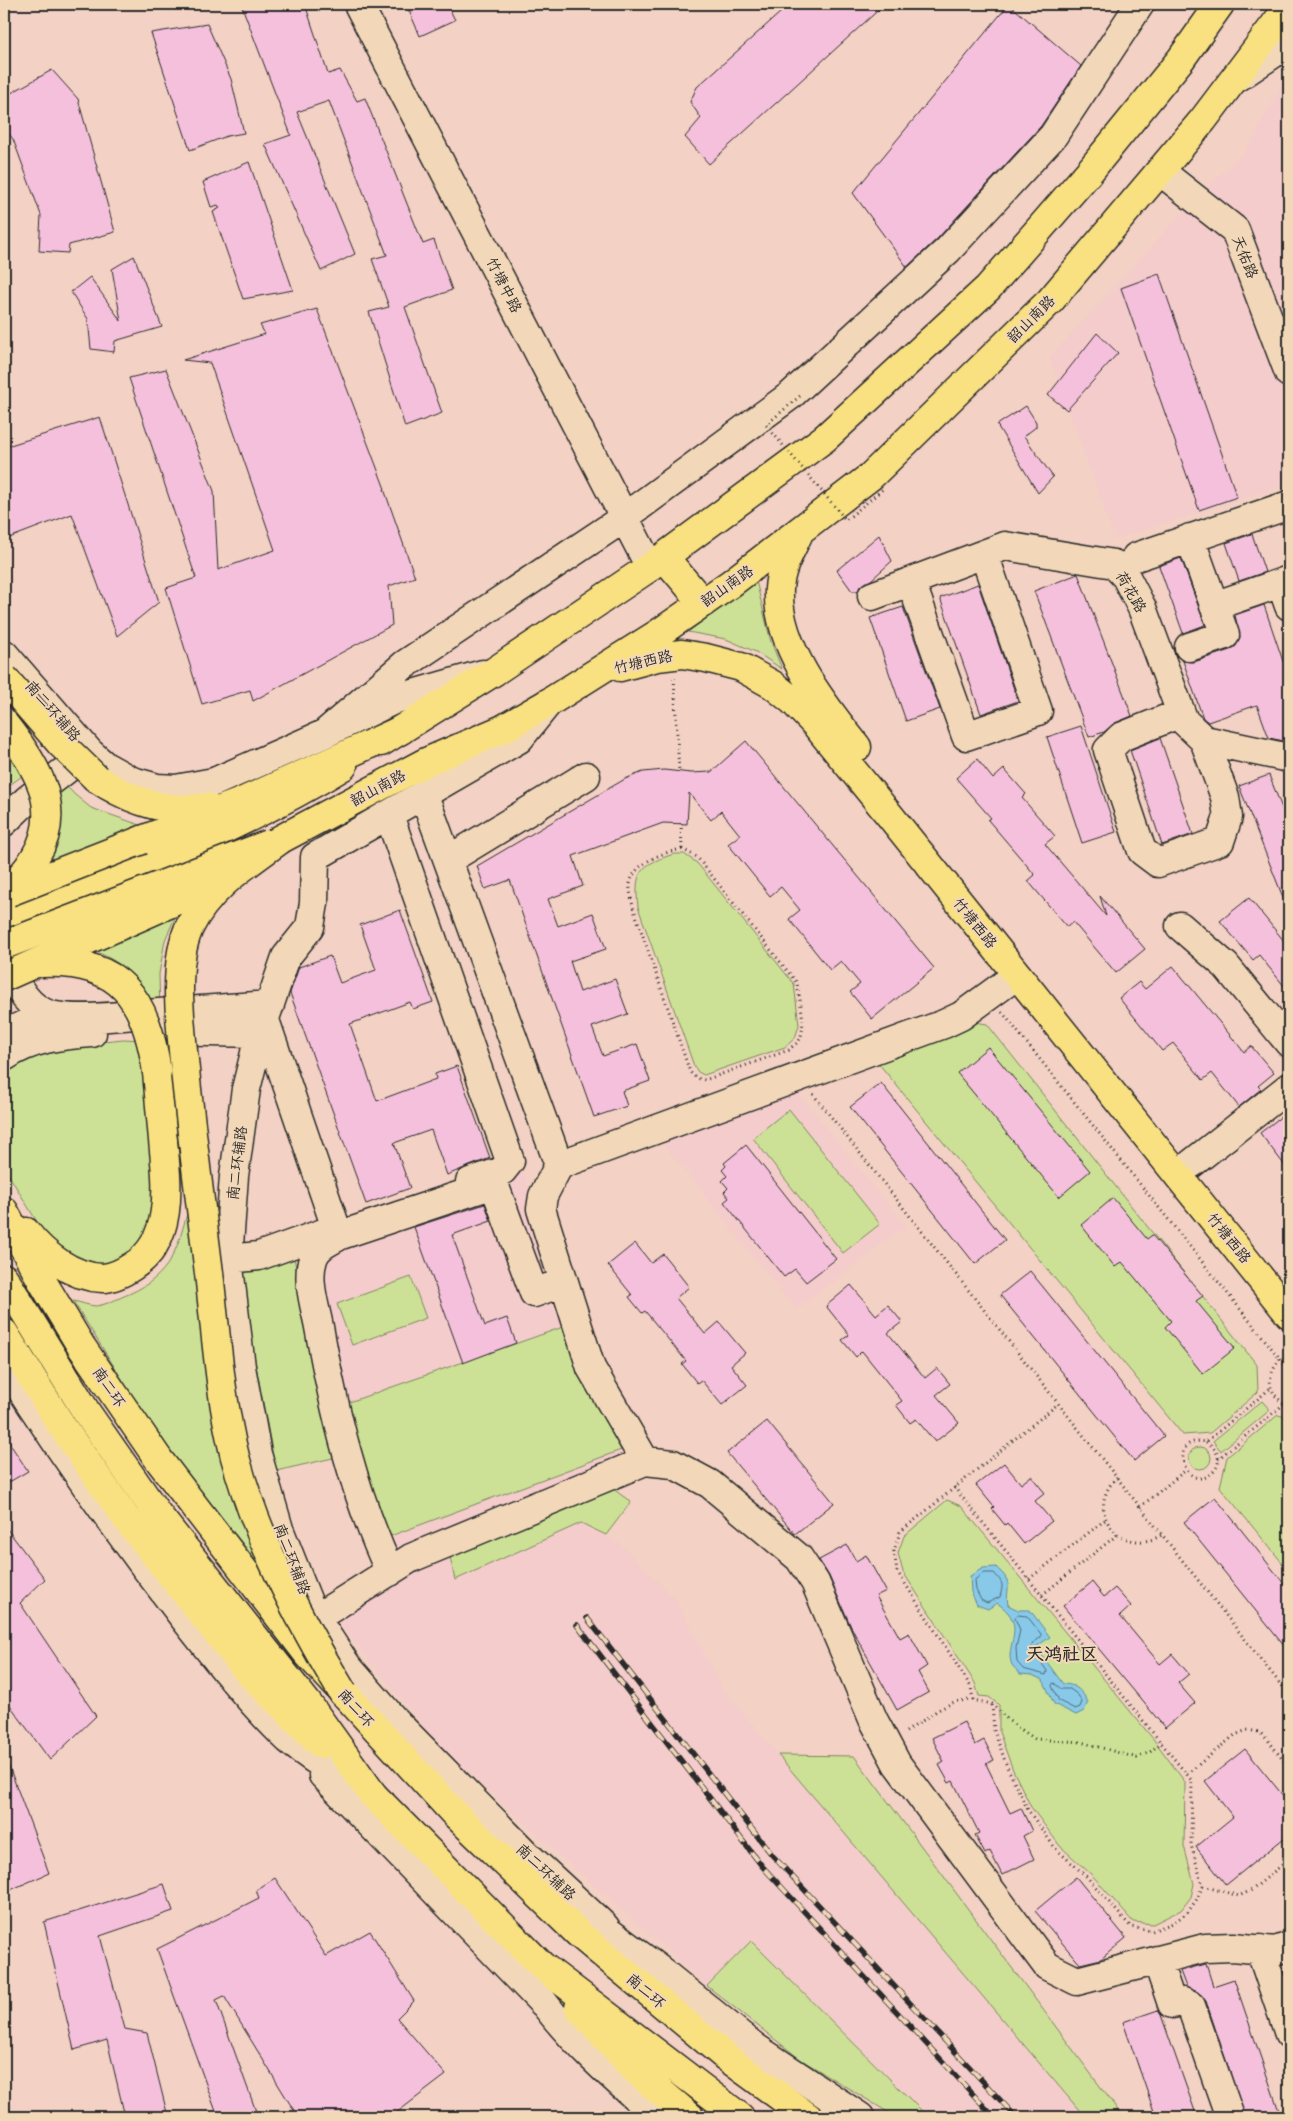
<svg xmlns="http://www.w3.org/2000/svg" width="1293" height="2121" font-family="Kalam,'LXGW WenKai TC',sans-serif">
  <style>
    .built { fill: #f4cccb }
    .green { fill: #cce195; stroke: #7c8660 }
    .water { fill: #88c9e9; stroke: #638a9d }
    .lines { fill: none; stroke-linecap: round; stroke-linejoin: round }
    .shore { stroke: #506a77; stroke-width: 1 }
    .building { fill: #f5c0dc; stroke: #2b2b2b }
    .minor-casing { stroke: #2b2b2b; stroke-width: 31 }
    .major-casing { stroke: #2b2b2b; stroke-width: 31 }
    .highway-casing { stroke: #2b2b2b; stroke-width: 31 }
    .path { stroke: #2b2b2b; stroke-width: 3; stroke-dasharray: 1 4; stroke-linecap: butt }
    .minor { stroke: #f2d8b9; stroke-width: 28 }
    .major { stroke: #f9e181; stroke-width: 28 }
    .highway { stroke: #f9e181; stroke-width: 28 }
    .rail-casing { stroke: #2b2b2b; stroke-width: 5.5 }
    .rail { stroke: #f2d8b9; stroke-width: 4; stroke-dasharray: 11; stroke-linecap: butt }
    .major-bridge-casing { stroke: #2b2b2b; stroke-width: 31; stroke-linecap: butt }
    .highway-bridge-casing { stroke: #2b2b2b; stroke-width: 31; stroke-linecap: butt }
    .path-bridge { stroke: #2b2b2b; stroke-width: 3; stroke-dasharray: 1 4; stroke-linecap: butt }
    .major-bridge { stroke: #f9e181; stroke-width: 28 }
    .highway-bridge { stroke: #f9e181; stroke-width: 28 }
    .labels { text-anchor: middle; stroke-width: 4; stroke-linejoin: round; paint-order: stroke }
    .street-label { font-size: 15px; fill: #2b2b2b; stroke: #f2d8b9 }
    .quarter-label { font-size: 18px; font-weight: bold; fill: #2b2b2b; stroke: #f2d8b9 }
  </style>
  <rect width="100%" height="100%" fill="#f3d1c4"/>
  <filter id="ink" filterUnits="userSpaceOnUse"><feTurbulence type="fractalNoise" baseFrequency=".02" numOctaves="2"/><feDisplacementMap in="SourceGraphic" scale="10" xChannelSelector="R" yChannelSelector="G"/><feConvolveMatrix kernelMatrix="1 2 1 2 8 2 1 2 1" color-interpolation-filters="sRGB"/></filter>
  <g filter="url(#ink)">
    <path class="built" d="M1289,71V484L1115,539L1050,357L1185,210L1247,149Z
      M790,1083L906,1226L796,1310L655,1133Z
      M522,1170L635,1475L455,1580L581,1523L619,1543L677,1601L721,1687L1085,2117H928L751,1942L707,1986L441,1748L334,1617L388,1583L340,1472L292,1249Z"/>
    <path class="green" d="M756,581L771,642L782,669L756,652L726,639L688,632Z
      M4,743L25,774L4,789Z
      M49,768L75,795L91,808L140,825L46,866Z
      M674,854H684L697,863L794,984L799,1025L795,1038L785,1047L704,1075L698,1072L694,1066L638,907C634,871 640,865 674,854Z
      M177,913L165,940L159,974L160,1018C140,980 131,966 90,949Z
      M975,1022L987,1024L1257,1365L1258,1392L1210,1433L1183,1435L875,1059Z
      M123,1039L143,1040L160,1194L143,1250L106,1271L54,1250L4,1167V1075L38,1053L76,1044Z
      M789,1109L880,1224L843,1253L753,1138Z
      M189,1207L207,1381L266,1573L184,1470L132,1395L73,1301C80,1302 89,1306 96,1306C106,1305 119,1298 129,1294C172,1275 177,1249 189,1207Z
      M292,1249L337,1457L276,1471L237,1265Z
      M411,1277L426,1318L352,1345L337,1304Z
      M566,1326L589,1391L621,1450L385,1538L338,1406Z
      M1262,1401L1270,1410L1221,1451L1213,1441Z
      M1278,1415L1289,1418V1571L1220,1487L1227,1457Z
      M1189 1458a11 11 0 1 1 22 0a11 11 0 1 1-22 0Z
      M609,1486L631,1502L606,1535L581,1523L455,1580L449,1553Z
      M947,1500L961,1506L1154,1740L1185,1782L1184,1846L1194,1884L1191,1897L1181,1910L1153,1924L1133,1922L1092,1875L1060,1846L1031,1807L1013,1770L999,1732V1705L989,1697L979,1696L975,1683L903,1572L898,1553L904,1536Z
      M778,1755L854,1756L1123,2117H1085Z
      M751,1941L928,2117H896L800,2059L707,1986Z"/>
    <path class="water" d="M996,1567C999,1570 1005,1575 1007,1580C1010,1586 1006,1595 1008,1605L1018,1610H1030L1050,1637L1036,1647L1063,1684C1076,1684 1082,1691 1088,1702L1084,1711L1076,1715L1054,1704L1043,1680L1032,1675L1020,1674C1018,1671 1014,1668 1012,1665C1003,1646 1030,1625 997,1603L988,1609L977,1605L971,1592L970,1576L983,1568Z"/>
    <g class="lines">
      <path class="shore" d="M984,1573H994C1004,1584 1003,1584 1000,1597L987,1603L981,1600L976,1590L975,1580Z
        M1018,1615L1027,1616L1041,1634V1637L1033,1643L1031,1648L1047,1671L1046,1675L1023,1669L1017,1662L1016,1648L1020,1630L1015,1618Z
        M1054,1683L1061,1689H1070L1078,1695L1082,1702L1080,1707L1075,1709L1059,1701L1052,1686Z"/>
    </g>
    <path class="building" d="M241,4H305L328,74L340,70L357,101L365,98L423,244L434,240L452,290L405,307L442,413L405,427L369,312L389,307L372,259L387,255L329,101L297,112L355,254L321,271L265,144L291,135Z
      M406,4H447L455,20L420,36Z
      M775,4H885L709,164L685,137L701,118L690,102L697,87L781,12Z
      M1009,4L1081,66L1041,126L937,239L907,267L853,193Z
      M207,24L231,79L244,133L227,136L190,150L151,33Z
      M52,70L78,99L115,232L69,245L68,253L39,251L41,215L13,139L4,128V97Z
      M249,162L293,290L243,299L213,212L220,208L218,205L211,207L203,182Z
      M134,256L162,327L115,341L114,352L91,349L88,319L71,292L90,277L121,321L112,269Z
      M1159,274L1237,497L1199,510L1121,288Z
      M317,309L385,489H384L415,577L389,586L392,625L253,701L250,690L202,704L166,588L196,578L129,378L166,369L214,491L218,570L275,550L210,363L183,360L265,334L260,325Z
      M1097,333L1118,353L1067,410L1048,395Z
      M1026,406L1036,422V427L1024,436L1053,477L1038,493L997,425Z
      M100,417L159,602L117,636L72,514L4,540V447Z
      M1252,534L1265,572L1239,581L1226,543Z
      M879,535L892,561L871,580L860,586L858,591H852L837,570Z
      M1181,558L1205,625L1183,633L1159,566Z
      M1078,574L1132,716L1115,723L1104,732L1089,737L1034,591Z
      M978,584L1018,701L981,714L940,598Z
      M1264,605L1289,679V742L1269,738L1257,705L1208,722L1203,718L1183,661L1194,662L1230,650L1236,646L1240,637L1235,615Z
      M903,607L940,709L906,721L870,618Z
      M1081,726L1116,832L1082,843L1047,737Z
      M1160,738L1193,834L1162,845L1130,750Z
      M746,741L934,968L872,1019L850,992L860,984L841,961L830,970L789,919L800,910L781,887L770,896L728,844L740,835L721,811L711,820L689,793L687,824L663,823L573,856L583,886L548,899L558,926L593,913L606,949L570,961L580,992L615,979L628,1014L592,1027L603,1056L637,1044L650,1081L622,1091L627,1106L594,1117L510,880L485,889L477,866L625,779L643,772L664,770L691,773L711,772Z
      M977,759L993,779L1004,769L1026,794L1022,798L1055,836L1045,844L1106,916L1100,896L1145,949L1116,973L1073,922L1067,927L1028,881L1035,875L988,820L991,818L956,778Z
      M1269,775L1289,826L1288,910L1239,786Z
      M1249,898L1289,947V992L1259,955L1253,960L1220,921Z
      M400,910L433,1002L413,1009L410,1002L350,1024L377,1101L436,1079L435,1074L457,1066L490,1158L447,1175L431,1130L394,1143L410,1188L366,1204L290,993L299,967L330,956L340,983L376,970L360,925Z
      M1173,966L1244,1052L1251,1046L1274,1073L1258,1086L1261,1089L1239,1107L1212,1073L1203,1080L1173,1043L1162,1051L1119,998L1139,982L1145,989Z
      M988,1047L1090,1171L1059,1197L957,1073Z
      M881,1083L1005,1240L975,1264L850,1107Z
      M1282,1116L1289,1125V1171L1260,1133Z
      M746,1145L836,1259L806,1282L795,1269L784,1277L724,1202L729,1198L724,1192L728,1188L722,1181L727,1176L722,1170L726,1166L724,1163Z
      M1113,1198L1147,1239L1152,1235L1203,1296L1196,1301L1235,1348L1203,1374L1165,1327L1171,1321L1122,1262L1115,1267L1081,1225Z
      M485,1204L491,1221L452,1235L485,1326L507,1318L516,1343L463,1363L414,1227Z
      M635,1243L651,1263L663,1254L689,1287L676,1298L705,1334L719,1322L745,1353L731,1365L747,1385L722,1405L701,1380L697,1383L682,1364L686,1361L645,1311L642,1313L629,1297L632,1295L608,1265Z
      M1030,1271L1164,1436L1134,1461L1000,1295Z
      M851,1285L876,1315L888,1305L902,1322L888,1333L925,1378L937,1368L950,1384L936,1395L959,1423L935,1442L916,1419L910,1423L896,1405L902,1401L862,1351L856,1357L842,1340L849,1335L826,1306Z
      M767,1421L834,1503L795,1534L727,1453Z
      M4,1435L28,1471L4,1485Z
      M1004,1463L1021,1484L1031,1476L1045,1493L1035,1501L1052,1521L1024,1544L1007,1523L1005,1525L992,1509L994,1507L976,1485Z
      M1215,1497L1289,1590V1652L1184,1522Z
      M4,1525L45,1579L20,1603L96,1716L50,1760L4,1697Z
      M847,1545L856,1561L866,1555L886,1591L876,1596L900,1638L909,1633L927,1666L918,1672L929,1692L897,1710L852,1629L829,1576L819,1560Z
      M1092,1582L1104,1597L1115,1588L1131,1606L1120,1616L1160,1664L1172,1654L1189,1674L1178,1683L1195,1703L1165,1728L1063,1606Z
      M964,1722L975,1745L984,1740L994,1760L986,1764L1010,1813L1021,1808L1032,1831L1023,1836L1034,1859L1002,1875L990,1851L985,1854L975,1835L979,1833L953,1781L949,1783L939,1765L944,1762L932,1738Z
      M1245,1749L1289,1803V1834L1226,1885L1196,1847L1233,1817L1205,1781Z
      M4,1756H5L49,1873L8,1891L4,1880Z
      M1076,1877L1126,1938L1101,1959L1080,1964L1035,1911Z
      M275,1878L326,1956L370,1931L414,2001L397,2018L446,2075L391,2117H298L224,1996L216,2000L258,2117H218L157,1949L259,1898L256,1890Z
      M164,1884L173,1911L100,1936L125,2029L147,2033L168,2117H125L107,2040L74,2050L44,1922Z
      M1206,1964L1213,1986L1234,1979L1281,2117H1245L1206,2001L1198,1992L1186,1987L1180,1971Z
      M1158,2010L1161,2015L1197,2117H1156L1123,2022Z"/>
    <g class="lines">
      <g class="minor-casing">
        <path id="minor" d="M358,4L650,567
          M1237,78L1289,43
          M1160,171L1235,230L1289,373
          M1136,557L1289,505
          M1281,583L1289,606
          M914,590L966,736L1038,711L984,554
          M872,596L1005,546L1114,564L1126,577L1142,608L1184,721L1204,740L1289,758
          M1214,606L1289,580
          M1189,647L1225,635L1190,538
          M4,654L89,752L105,766L132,781L157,788L176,789L214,782L324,734L396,699L483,674
          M1181,713L1121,737L1108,750L1142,851L1158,863L1220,841L1228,817L1225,797L1204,740
          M324,734L404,665L618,522L791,395L948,250L1053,136L1140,4
          M424,795L559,1165
          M389,815L510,1161L502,1171L470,1182
          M4,822L28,799L89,752
          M448,860L586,776
          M1180,926L1226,966L1289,1043
          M4,954C13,977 20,1000 43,1012C64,1023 120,1016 145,1014C187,1011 229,1008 270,1005
          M265,1020L336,1228
          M158,1031L260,1033
          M4,1034L30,1022L61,1017
          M4,1057C31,1039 60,1035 92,1033
          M1191,1164L1289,1087
          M228,1259L259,1256L337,1228
          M4,1363C59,1449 117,1532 180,1613C213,1655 249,1702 288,1739C313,1761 345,1778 373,1795
          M645,1461L591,1368L541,1209L543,1196L559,1165L944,1024L961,1016L1017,975
          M390,1572C354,1494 334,1411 319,1327C315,1306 306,1280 313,1259C317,1246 330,1241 341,1235L494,1184L534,1293L564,1282
          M315,1617L347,1666L394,1720L528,1856L605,1927
          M316,1618L411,1558L645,1461L673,1464L710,1484L799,1558L815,1582L873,1719L897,1764L1047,1966L1077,1981L1205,1948L1233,1947L1276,1951L1289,1946
          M321,1635L279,1529L257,1454L241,1367L228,1259L234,1176L246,1089L260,1033L286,957L310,927L314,903L315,857L519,739L548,703
          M323,1775L543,2003
          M590,1918L661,1971L756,2048L860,2117
          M1260,1949L1289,2034
          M1157,1960L1172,2004L1183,2002L1191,2006L1230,2117
          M534,1989C565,2036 616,2081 659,2117"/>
      </g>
      <g class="major-casing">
        <path id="major" d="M798,535C790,552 780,569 779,589C776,646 824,705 857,747
          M664,557L703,603
          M620,667L657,657L682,654L706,658L741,667L773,685L793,701L816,725L891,817L1289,1314
          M381,742L495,671L650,567L825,438L988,288L1089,172L1181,59L1220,4
          M281,839L426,762L503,729L548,703L659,633L730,584L871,476L1050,301L1203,120L1289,6
          M4,921C119,875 237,831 343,766"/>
      </g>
      <g class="highway-casing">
        <path id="highway" d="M96,778C130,801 166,814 207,807
          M142,840L241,802L401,730
          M4,1211L42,1281L81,1346L159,1460L307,1653L454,1813L578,1933L726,2057L808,2117
          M26,1232C44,1255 72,1277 102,1278C113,1278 124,1272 133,1266C175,1240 167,1182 163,1140C161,1118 159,1095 157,1072
          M4,1278L87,1413L158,1515L308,1704L373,1795L542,1966L740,2117
          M4,1333L63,1428L128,1521L248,1672L321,1744
          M579,2008L635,2070L690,2117"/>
      </g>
      <path class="path" d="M674,678L679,772
        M681,823L682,849
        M682,849L697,857L797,983C799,999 808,1028 798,1042C795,1045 791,1047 789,1050L705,1080L696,1078L690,1072L633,907C632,900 629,890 630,884C634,862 664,852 682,849Z
        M1002,1012L1289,1370
        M813,1094L1289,1695
        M1280,1359C1265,1379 1267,1393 1289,1407
        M1206,1442C1217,1448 1223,1461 1214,1471C1188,1499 1163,1434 1206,1442L1272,1387
        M1218,1459L1284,1404
        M1117,1477C1082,1512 1122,1558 1162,1535
        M954,1487L1192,1781L1191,1845L1203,1886L1197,1899L1188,1912L1173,1923L1152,1931L1131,1927L1087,1877L1055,1848L1028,1810L1008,1769L994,1731L992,1704
        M1140,1507L1186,1470
        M1029,1579L1105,1520
        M1042,1595L1117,1535
        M973,1700L971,1687L897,1571L894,1551L900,1532L1058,1404
        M906,1732L938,1710L956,1701L973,1700L992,1704L1009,1721L1035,1739L1081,1742L1137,1758L1150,1752L1162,1742
        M1187,1774L1235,1735L1247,1730L1259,1732L1268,1740L1289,1768
        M1203,1886L1239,1896L1252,1890L1289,1859"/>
      <use href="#minor" class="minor"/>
      <use href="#major" class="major"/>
      <use href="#highway" class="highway"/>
      <g class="rail-casing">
        <path id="rail" d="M587,1618L773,1856L1016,2117
          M577,1625L762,1866L994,2117"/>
      </g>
      <use href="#rail" class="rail"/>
      <g class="major-bridge-casing">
        <path id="major-bridge" d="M4,945L269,844"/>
      </g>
      <g class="highway-bridge-casing">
        <path id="highway-bridge" d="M4,678L62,745L96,778
          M4,724C35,763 65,808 35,857C27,871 18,882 4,890
          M281,839C246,865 208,888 189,928C171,968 182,1036 186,1080C193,1145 201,1209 209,1273C216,1334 220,1397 235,1457C258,1541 298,1618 343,1693
          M9,892L142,840
          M41,963C121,959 146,998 157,1072
          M4,977L173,902L218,878"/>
      </g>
      <path class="path-bridge" d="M800,396L766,425L846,520L883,489"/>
      <use href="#major-bridge" class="major-bridge"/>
      <use href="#highway-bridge" class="highway-bridge"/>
    </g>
  </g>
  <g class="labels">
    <g class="street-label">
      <text transform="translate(1245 257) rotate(68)" y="5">天佑路</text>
      <text transform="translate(504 285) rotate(63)" y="5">竹塘中路</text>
      <text transform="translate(1031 319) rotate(-45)" y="5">韶山南路</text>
      <text transform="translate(727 586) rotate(-35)" y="5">韶山南路</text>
      <text transform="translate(1131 592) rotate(60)" y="5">荷花路</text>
      <text transform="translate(643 662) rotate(-13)" y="5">竹塘西路</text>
      <text transform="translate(53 711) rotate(49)" y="5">南二环辅路</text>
      <text transform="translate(378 788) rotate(-28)" y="5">韶山南路</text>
      <text transform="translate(975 923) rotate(51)" y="5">竹塘西路</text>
      <text transform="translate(237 1163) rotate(-83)" y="5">南二环辅路</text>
      <text transform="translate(1229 1238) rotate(51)" y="5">竹塘西路</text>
      <text transform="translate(109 1387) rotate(56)" y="5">南二环</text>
      <text transform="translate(292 1559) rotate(69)" y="5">南二环辅路</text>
      <text transform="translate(356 1708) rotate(48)" y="5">南二环</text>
      <text transform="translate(546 1872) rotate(43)" y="5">南二环辅路</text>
      <text transform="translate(646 1991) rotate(40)" y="5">南二环</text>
    </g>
    <g class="quarter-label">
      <text x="1062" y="1660">天鸿社区</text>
    </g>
  </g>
  <rect width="1293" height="2121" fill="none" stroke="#f2d8b9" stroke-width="20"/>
  <rect x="10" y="10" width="1273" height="2101" fill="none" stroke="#2b2b2b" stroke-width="2" filter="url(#ink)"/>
</svg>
